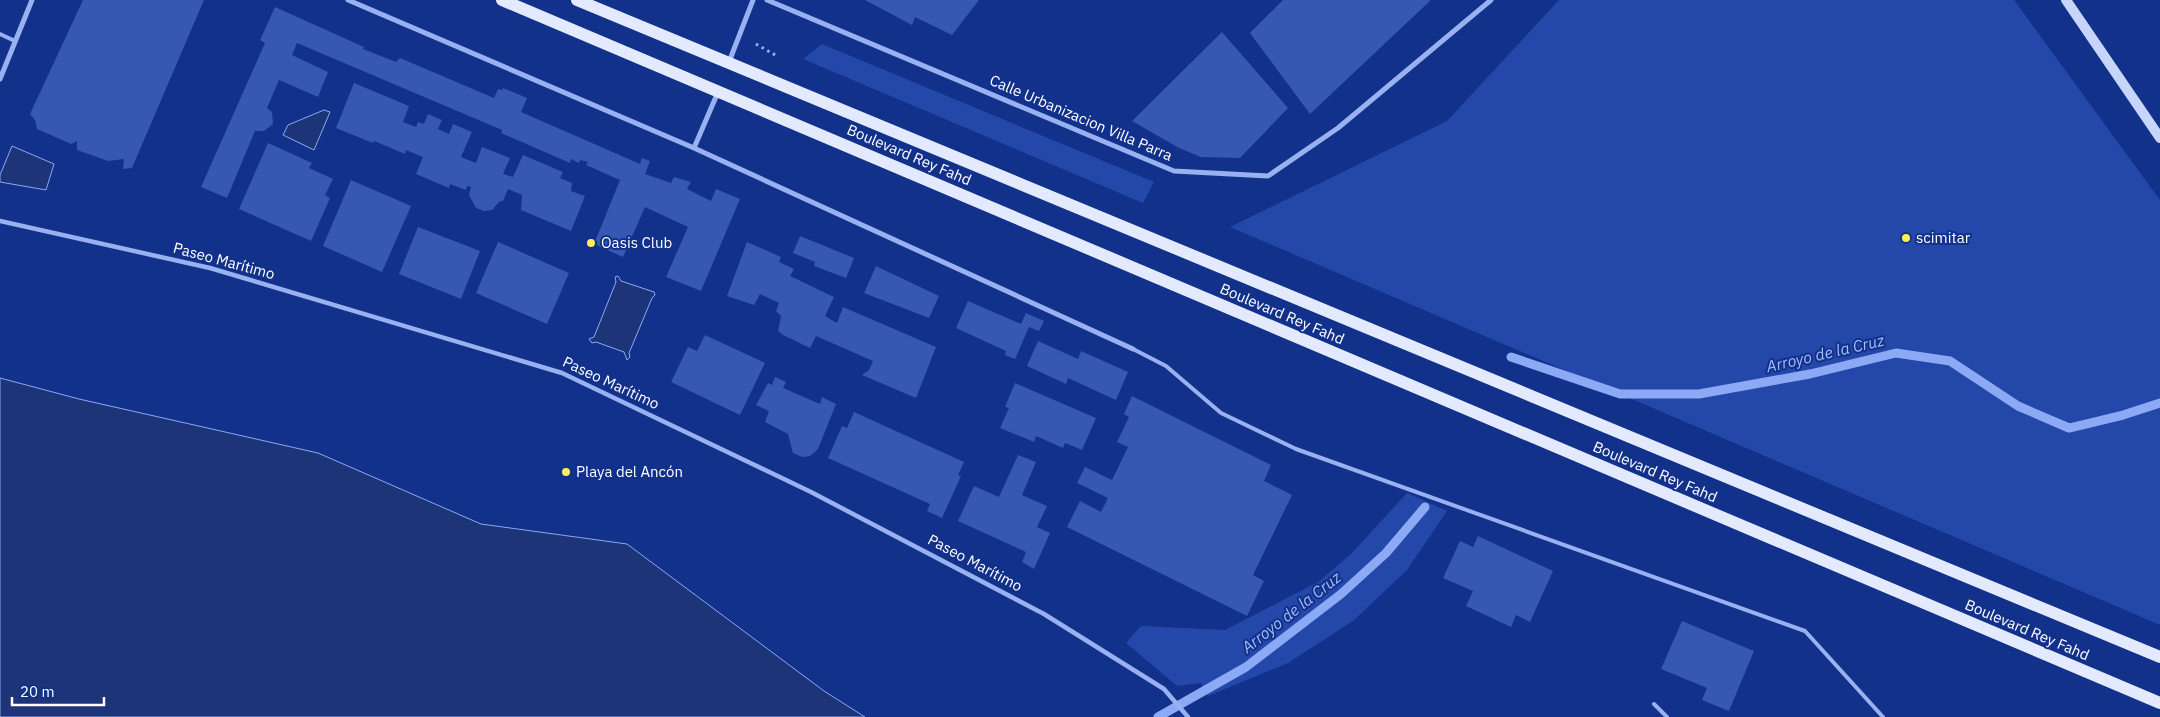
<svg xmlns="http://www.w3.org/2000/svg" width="2160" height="717" font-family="'IBM Plex Sans',sans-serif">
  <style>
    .green { fill: #2448aa }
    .water { fill: #1d3478; stroke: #8ba9f4 }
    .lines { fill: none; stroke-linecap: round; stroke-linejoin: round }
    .stream { stroke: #8ba9f4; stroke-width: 9 }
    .building { fill: #3657b2 }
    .path { stroke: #99b1f1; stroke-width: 3; stroke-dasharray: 2.5 4; stroke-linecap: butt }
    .service { stroke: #99b1f1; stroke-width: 4 }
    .pedestrian { stroke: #99b1f1; stroke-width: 4.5 }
    .minor { stroke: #99b1f1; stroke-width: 5 }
    .secondary { stroke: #c8d5fb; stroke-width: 10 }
    .primary { stroke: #e3e9ff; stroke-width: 12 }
    .poi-dot { fill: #ffed59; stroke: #12318b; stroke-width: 2 }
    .labels { text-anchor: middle; stroke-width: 4; stroke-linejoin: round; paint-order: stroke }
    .street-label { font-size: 15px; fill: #fff; stroke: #12318b }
    .poi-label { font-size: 15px; fill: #fff; stroke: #12318b; text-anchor: start }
    .water-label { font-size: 16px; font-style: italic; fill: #a5bcf8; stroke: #12318b }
  </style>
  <rect width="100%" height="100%" fill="#12318b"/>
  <path class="green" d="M1559,0H2014L2160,200V625L1230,227L1447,121Z
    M822,44L1154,182L1143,203L803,59Z
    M1407,493L1447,511L1407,570L1353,621L1288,663L1208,696L1201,683L1177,686L1126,643L1141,626L1225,630L1318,582L1351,554Z"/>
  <path class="water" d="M324,110L330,112L314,150L283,135L288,125Z
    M12,146L54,164L46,190L0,182V175Z
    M618,276L621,281L654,292L655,295L652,298L629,353L630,357L627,360L624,352L596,342L592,343L589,339L594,337L616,282L615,277Z
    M0,378L79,399L318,453L481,524L627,544L824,691L865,717H0Z"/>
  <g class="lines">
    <path class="stream" d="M1511,357L1620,394H1699L1810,374L1896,353L1950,361L2018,406L2069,428L2123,415L2160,403
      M1158,717L1246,667L1341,594L1386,553L1425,507"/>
  </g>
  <path class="building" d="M83,0H204L132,168L123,169L124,159L108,161L77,150V141L71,144L37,129L35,120L30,114Z
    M865,0H979L952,35L915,17L912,25Z
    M1283,0H1431L1310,114L1250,33Z
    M275,7L364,47L363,49L396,62L400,58L494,98L498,89L502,90L503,88L527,98L521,112L640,164L642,158L650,161L645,174L671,183L674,177L691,182L687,189L711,201L716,189L740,199L701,291L666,277L688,227L645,207L623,257L594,244L620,180L586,165L588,162L580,160L579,163L571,159L570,163L501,133L502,130L297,43L292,55L328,72L318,97L279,80L267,108L272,112L273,124L264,131H255L227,198L201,187L265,43L260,40Z
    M1222,32L1288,108L1240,158L1201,157L1179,148L1132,121Z
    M354,83L409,106L403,122L416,127L418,122L424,124L428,114L442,120L438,129L449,134L453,124L472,132L461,157L476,163L482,147L510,158L503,174L513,177L523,155L563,172L560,178L572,183L571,191L585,196L571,231L521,210L522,195L508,189L503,201H500L492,210L484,211L476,208L469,195L471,187L467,186L466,190L450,184L449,188L416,174L423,157L406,150L405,154L374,141L373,143L336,128Z
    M268,143L312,163L309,168L333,179L325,195L330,198L311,241L239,209Z
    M351,180L411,206L382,272L323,246Z
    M418,227L480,251L461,299L399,274Z
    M800,236L854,258L846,278L814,266L815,262L793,253Z
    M498,242L569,273L547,324L476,293Z
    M747,242L781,257L779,262L794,269L790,276L834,297L825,316L837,323L843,307L936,347L916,398L862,375L869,370L873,361L816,336L810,348L783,335L778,331L781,316L776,311L779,303L760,294L754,305L727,296Z
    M876,266L939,296L929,318L864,293Z
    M968,301L1021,324L1026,313L1044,321L1039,331L1029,327L1015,359L1005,355L1006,351L956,328Z
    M705,335L765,363L740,415L671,382L688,347L697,351Z
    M1038,341L1078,359L1081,351L1128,372L1116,400L1068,378L1066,384L1027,366Z
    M775,377L786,382L783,388L820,404L822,397L836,404L818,449L810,456L802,457L793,453L788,434L765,422L769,411L756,405L768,383L772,385Z
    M1015,383L1096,418L1082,450L1065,443L1063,448L1036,436L1034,442L1000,428L1009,408L1005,407Z
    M1132,396L1271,465L1264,481L1292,495L1253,575L1264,581L1247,616L1067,527L1080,501L1101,512L1108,498L1077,483L1085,467L1112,480L1128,447L1117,442L1129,417L1124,414Z
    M854,412L964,462L958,475L961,476L942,518L927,511L930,504L828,458L842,426L847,428Z
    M1018,455L1036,462L1022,495L1047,506L1037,527L1050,533L1034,569L1022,562L1026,552L958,521L974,486L999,497Z
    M1478,536L1553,571L1530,622L1516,615L1511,627L1466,606L1473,591L1443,578L1460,541L1473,547Z
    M1682,621L1754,651L1729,711L1702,700L1707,688L1661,669Z"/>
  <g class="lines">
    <path class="path" d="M756,44L777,56"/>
    <path class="service" d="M0,34L15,41
      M1133,349L1166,366L1221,413L1296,449L1805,631L1883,717
      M1654,704L1667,717"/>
    <path class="pedestrian" d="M0,221L210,268L562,373L811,492L1044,614L1164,689L1188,717"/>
    <path class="minor" d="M348,0L694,148L1133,349
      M767,0L1174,171L1268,176L1338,128L1491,0
      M729,62L753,0
      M0,79L32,0
      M694,148L718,92"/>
    <path class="secondary" d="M2066,0L2160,138"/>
    <path class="primary" d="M502,0L2160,703
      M577,0L2160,657"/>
  </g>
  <g class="poi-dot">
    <circle cx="1906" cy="238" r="5"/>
    <circle cx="591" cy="243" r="5"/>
    <circle cx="566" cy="472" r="5"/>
  </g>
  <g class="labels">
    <g class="street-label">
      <text transform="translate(1081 118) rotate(23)" y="5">Calle Urbanizacion Villa Parra</text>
      <text transform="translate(909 155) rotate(23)" y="5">Boulevard Rey Fahd</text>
      <text transform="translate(224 261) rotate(15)" y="5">Paseo Marítimo</text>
      <text transform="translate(1282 314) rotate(23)" y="5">Boulevard Rey Fahd</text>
      <text transform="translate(611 383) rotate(25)" y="5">Paseo Marítimo</text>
      <text transform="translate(1655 472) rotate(23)" y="5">Boulevard Rey Fahd</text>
      <text transform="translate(975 563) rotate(28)" y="5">Paseo Marítimo</text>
      <text transform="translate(2027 630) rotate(23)" y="5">Boulevard Rey Fahd</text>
    </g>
    <g class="poi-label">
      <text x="1916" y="243">scimitar</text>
      <text x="601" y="248">Oasis Club</text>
      <text x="576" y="477">Playa del Ancón</text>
    </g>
    <g class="water-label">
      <text transform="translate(1825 353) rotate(-13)" y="6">Arroyo de la Cruz</text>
      <text transform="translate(1291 612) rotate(-38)" y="6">Arroyo de la Cruz</text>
    </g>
  </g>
  <path d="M12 697v8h92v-8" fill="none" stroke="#ffffff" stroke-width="2.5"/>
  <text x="20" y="697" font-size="15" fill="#ffffff" stroke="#12318b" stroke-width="4" paint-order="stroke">20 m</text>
</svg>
